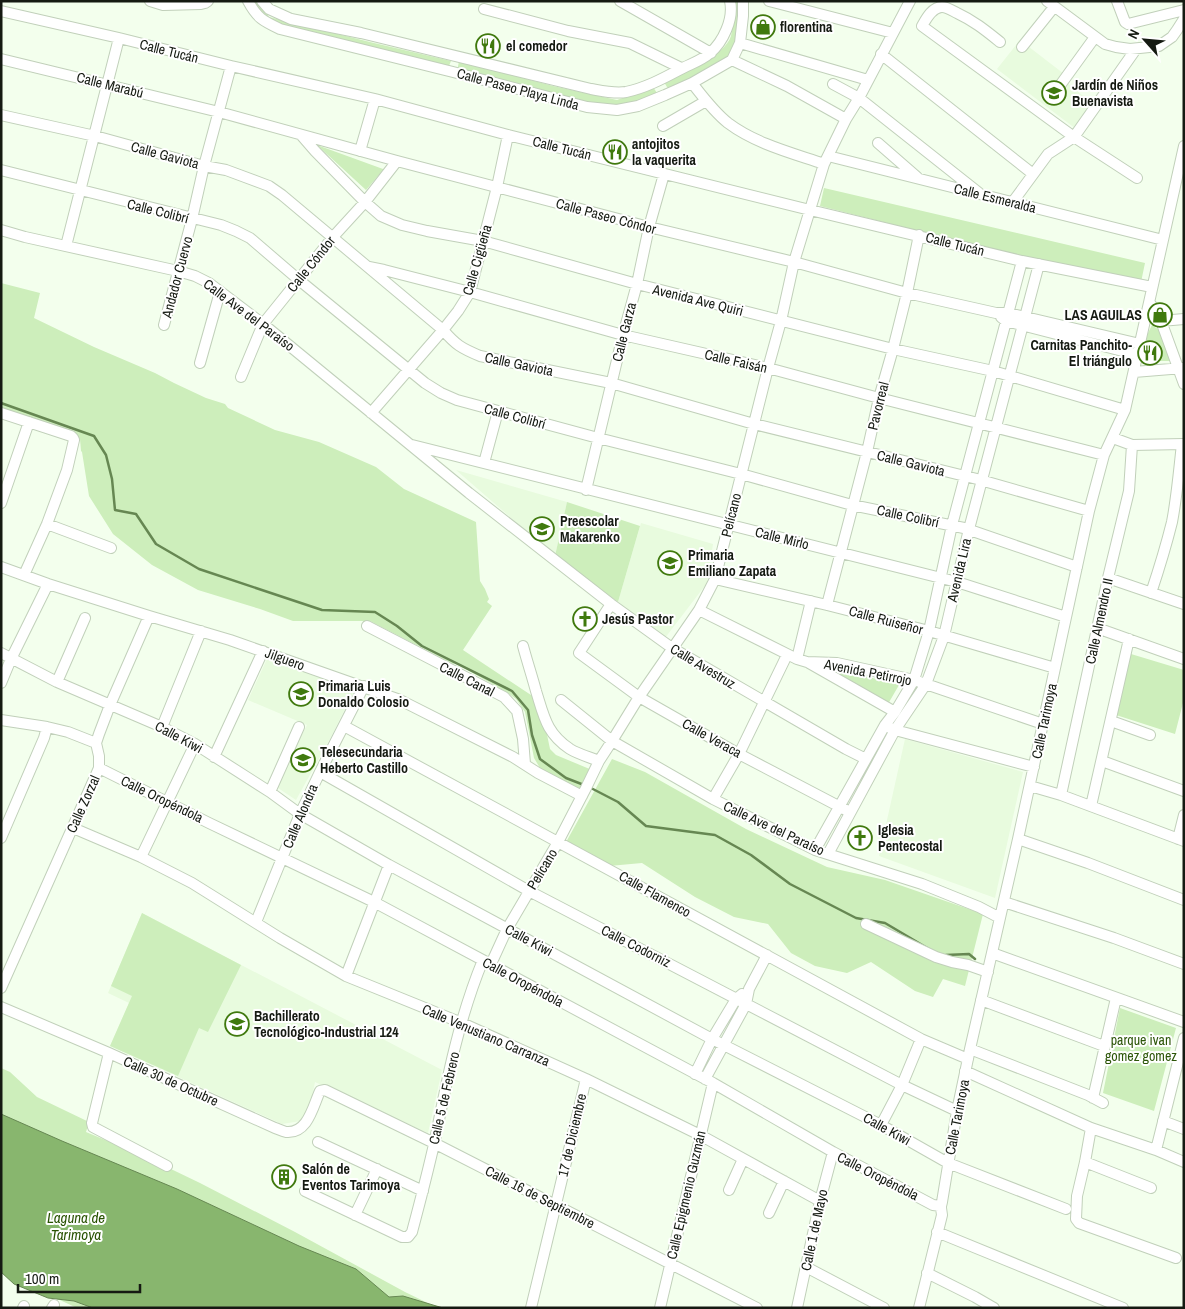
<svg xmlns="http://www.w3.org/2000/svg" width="1185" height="1309" font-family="'Archivo Narrow',sans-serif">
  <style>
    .built { fill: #e8fbde }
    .green { fill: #cdeebb }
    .water { fill: #88b66e; stroke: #668752 }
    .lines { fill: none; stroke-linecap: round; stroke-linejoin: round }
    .stream { stroke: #668752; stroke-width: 2.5 }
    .minor-casing { stroke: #c1d0ba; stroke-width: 12 }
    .minor { stroke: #fff; stroke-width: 10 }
    .labels { text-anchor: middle; stroke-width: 4; stroke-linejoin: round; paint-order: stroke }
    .poi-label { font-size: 14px; font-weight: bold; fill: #151a12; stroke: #fff; text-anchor: start }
    .street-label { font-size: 14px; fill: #151a12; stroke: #fff }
    .park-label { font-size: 14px; fill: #2d5609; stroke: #fff }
    .water-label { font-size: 15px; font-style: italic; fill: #285202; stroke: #fff }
  </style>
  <rect width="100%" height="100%" fill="#f3ffed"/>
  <path class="built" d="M1020,40L1068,77L1065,81L1094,105L1076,129L997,69Z
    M456,470L567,502L555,556Z
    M641,523L713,544L707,583L665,638L618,602Z
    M267,659L355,689L332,735L296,800L275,786L307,725L248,700Z
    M905,739L1023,772L995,898L879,856Z
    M142,913L442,1070L428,1133L315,1082L307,1120L282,1124L110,1046L129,1003L108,993Z"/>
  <path class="green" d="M251,1H260L269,17L374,43L451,61L449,66L283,28L257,14Z
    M733,1H741L733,55L670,92L664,82C682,73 725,56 731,36C733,29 733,9 733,1Z
    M459,61L553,86L617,100L653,87L659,96L625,107H603L457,72Z
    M317,145L383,169V170L366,190Z
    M824,188L1145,263L1140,287L820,206Z
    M1,283L40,293L34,318L94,347L155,373L174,383L206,398L225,404L228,408L275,430L319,442L376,467L404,489L476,522L480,581L485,589L489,599L487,602L492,606L463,650L540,701L550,749L556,755L592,770L585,788L578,789L540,768L534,758L525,712L516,699L508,693L455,663L453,664L370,621H293L260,609L198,590L152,565L113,534L89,496L82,452L81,451L80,439L1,410Z
    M1152,325L1159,330L1172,361H1151L1147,346L1144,341Z
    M567,502L640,526L618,602L555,556Z
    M1131,654L1184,670V699L1175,734L1116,715Z
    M823,668L865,676L899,685L888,704Z
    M612,759L645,772L746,829L827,867L885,880L983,914L965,986L943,979L933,997L915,991L871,962L847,973L815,966L791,953L768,924L734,917L695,897L642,863L609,866L565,844Z
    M142,913L241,965L208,1032L199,1028L178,1076L110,1046L132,996L111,986Z
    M1120,1008L1176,1028L1154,1111L1103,1093Z
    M1,1068L10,1072L37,1097L89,1122L86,1132L146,1157L200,1183L295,1232L405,1292L438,1308H77L34,1288L1,1268Z"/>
  <path class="water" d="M1,1114L62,1141L177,1189L299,1246L356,1269L389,1297L403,1296L443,1308H93L74,1301L48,1298L14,1284L1,1272Z"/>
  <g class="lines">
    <path class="stream" d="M1,403L94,436L106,455L112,479L115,510L136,514L156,544L199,569L322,610L375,612L397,626L422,646L512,691L528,710L532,735L540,759L566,778L584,785
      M589,787L618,802L646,826L715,835L751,855L790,884L856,918L885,923L929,949
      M946,955L969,954L975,959"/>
    <g class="minor-casing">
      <path id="minor" d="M150,1L163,5L201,4L205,3L208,1
        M248,1C257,18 263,21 280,29L453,72L587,107L617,110L638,106L665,95L692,83L732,60L740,43L743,16V1
        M262,1L269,9L291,19L361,33L591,89C602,91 615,94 626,92C645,88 662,79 679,70C690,64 701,61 710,53C723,42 734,19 730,1
        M620,1L711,53
        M769,1L893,33
        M1047,1L1105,44L1116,47L1130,49L1159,46L1172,37L1177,30L1184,19
        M1117,1L1125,22L1128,24L1184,10
        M484,9L568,31L630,43L681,68
        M1,11L119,38L231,66L375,99L508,135L810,210L1022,261L1152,287
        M1000,42C985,30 974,21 957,13C953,11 947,7 942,7C932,7 926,19 922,26L1074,137L1137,178
        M740,43L868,80
        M1022,47L1054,7
        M881,54L1033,174
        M1,59L219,112L397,161L649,227L794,262L907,293L996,313H1008L1140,344
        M732,60L787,86L846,119
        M692,83C703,97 714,112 728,123C756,144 792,153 824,164
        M833,84L859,98L979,193
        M1061,84L1095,37
        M1,115L95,136L204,166L226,170L269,186L282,195L443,330C456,345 461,348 480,356L611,383L754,424L977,479L1089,511
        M663,126L706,101
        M302,136L315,151L365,202L381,216L402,225L427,231L483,241L637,284L893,349L993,371L1125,410
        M878,143L917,177
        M360,151L375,99
        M828,156L1163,240
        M1,170L221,225L236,231L250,238L299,280L425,383L441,393L457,400L598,438L741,474L852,505L964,528L1077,567
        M1012,203L1048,154L1074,137L1136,49
        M1,230L25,237L178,271L195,276L209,283L263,324L469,493L611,604L672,648L846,749L866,759
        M66,246L119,38
        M369,267L384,270L470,292L623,335L768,368L879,398L1104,455
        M1150,303L1161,321L1184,319
        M1001,317L1006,321L1138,355
        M1161,321L1184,384
        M164,325L192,219L204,166L231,66
        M200,363L220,292
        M1134,372L1183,368
        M241,377L263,324L333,237L365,202L397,161
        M1,413L71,436L73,438L74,440L67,470L47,524L24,575
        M371,413L443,330L458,311L470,292L497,187L508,135
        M1113,438L1132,445L1184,444
        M412,445L957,582L1066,617
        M484,463L498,411
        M586,490L623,335L637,284L649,227L664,174
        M1,503L29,422
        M47,524L111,548
        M1,567L48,584L149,616L230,640L400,700L513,757L538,773L582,796
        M1108,578L1184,604
        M715,579L827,605L929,631L1055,668
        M1151,593C1159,569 1166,546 1172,522C1177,496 1179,470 1182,444
        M611,604L579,653L639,697L739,754L846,810
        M827,605L867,452L879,398L893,349L907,293L919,235
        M699,610L797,659L807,662L837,663L914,680L1043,724
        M367,626L504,697L517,711L523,739L525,764
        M1097,628L1184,659
        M523,646C527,661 532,676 536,691C544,716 546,733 570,749C578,754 589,757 599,761
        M1,653L57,682L162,727L195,744L270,792L300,814L389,865L712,1039L881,1125L948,1163L1066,1209
        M797,659L811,601
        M809,663L895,712
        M57,682L85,618
        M1,683L11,659L48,584
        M561,700L612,741L713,799L815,850L922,884L979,907L1000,918
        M1,720L47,727L68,732L96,743
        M1111,721L1150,735
        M344,726L921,1039L968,1059
        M162,727L201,631
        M890,728L895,730L1034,767
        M214,757L263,651
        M1102,761L1184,791
        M99,768L209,823L374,902L713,1083L833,1152L933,1205L941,1206L942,1202L957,1111L970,1049L1018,839L1089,511L1104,455L1125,410L1184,146
        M320,772L529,891L902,1085L957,1111
        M1030,786L1061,795L1184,841
        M270,792L299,727
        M1061,795L1108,578L1129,491L1132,445
        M713,799L739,754L787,655
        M1091,806L1129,639
        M73,828L141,857L192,883L280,938L346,976L462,1023L586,1079L700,1135L820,1201
        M1,838L44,738L47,727
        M1018,839L1088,863L1184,900
        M1178,839L1184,815
        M815,850L885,725L895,712L914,680L929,631L952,525L1022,261
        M828,854L895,730L926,684L944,636L969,529L1039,264
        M141,857L195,744
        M1004,902L1114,938L1184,964
        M256,922L300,814L320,772L364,686
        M866,924L936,957L952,962L968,965L988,972
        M992,953L1184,1022
        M491,964L507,929L558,842L586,788L599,761L612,741L639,697L699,610L715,579L768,368L781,321L794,262L824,164L846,119L859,98L910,1
        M346,976L389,865
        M1,988L99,768V756L96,743L99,734L110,705L149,616
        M981,1000L1104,1046
        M1,1007L109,1053L275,1128C278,1129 282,1131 286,1132C308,1134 313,1106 320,1091L325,1090L434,1143L757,1308
        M970,1049L1088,1095L1103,1103
        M109,1053L92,1123L93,1127L167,1166
        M965,1071L1091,1128L1156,1150L1184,1162
        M695,1074L712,1039L736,999L742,994
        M705,1079L746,1004L749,989L767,955
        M1093,1098L1116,998
        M1163,1121L1184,1129
        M881,1125L902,1085L921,1039
        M1091,1128L1085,1162L1077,1196L1076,1219L1079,1223L1176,1258
        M318,1142L423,1191
        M1156,1150L1184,1038
        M1085,1162L1151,1188
        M729,1190L743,1159
        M305,1191L402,1237H408L412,1232C420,1202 428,1171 435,1140C447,1079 459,1018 483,960
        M769,1213L784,1181
        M355,1215L377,1169
        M937,1232L1123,1308
        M806,1267L884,1308
        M927,1273L975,1297L994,1308
        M23,1308L24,1306
        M52,1308L54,1305
        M531,1308L586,1079
        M660,1308L713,1083
        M797,1308L820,1201L833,1152
        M919,1308L942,1215L941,1208L939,1207"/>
    </g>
    <use href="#minor" class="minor"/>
  </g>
  <defs>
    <g id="shop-ring" transform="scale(1.25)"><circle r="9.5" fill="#fff" stroke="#40790e" stroke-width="1.5"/><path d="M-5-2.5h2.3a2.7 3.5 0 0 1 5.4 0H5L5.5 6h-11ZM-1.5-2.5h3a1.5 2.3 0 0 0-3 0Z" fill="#40790e"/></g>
    <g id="restaurant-ring" transform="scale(1.25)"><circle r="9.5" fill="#fff" stroke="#40790e" stroke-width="1.5"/><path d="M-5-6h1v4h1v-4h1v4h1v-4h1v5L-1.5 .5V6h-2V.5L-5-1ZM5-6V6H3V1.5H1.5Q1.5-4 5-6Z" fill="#40790e"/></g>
    <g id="school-ring" transform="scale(1.25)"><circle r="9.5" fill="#fff" stroke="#40790e" stroke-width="1.5"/><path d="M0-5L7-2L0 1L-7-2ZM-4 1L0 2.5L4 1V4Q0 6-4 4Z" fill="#40790e"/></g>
    <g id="church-ring" transform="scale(1.25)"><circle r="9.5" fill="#fff" stroke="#40790e" stroke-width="1.5"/><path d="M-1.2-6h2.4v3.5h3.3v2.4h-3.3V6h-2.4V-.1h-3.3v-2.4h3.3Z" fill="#40790e"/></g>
    <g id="building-ring" transform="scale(1.25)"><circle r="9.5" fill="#fff" stroke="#40790e" stroke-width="1.5"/><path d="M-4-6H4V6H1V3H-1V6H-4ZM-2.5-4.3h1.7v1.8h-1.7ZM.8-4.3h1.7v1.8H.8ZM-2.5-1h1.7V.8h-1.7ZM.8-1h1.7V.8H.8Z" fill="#40790e"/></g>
  </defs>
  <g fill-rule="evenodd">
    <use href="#shop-ring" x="763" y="27"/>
    <use href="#restaurant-ring" x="488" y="46"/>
    <use href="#school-ring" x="1054" y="93"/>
    <use href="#restaurant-ring" x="615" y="152"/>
    <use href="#shop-ring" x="1160" y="315"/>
    <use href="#restaurant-ring" x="1150" y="353"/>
    <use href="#school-ring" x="542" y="529"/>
    <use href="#school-ring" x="670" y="563"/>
    <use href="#church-ring" x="585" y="619"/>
    <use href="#school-ring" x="301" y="694"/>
    <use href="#school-ring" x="303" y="760"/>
    <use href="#church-ring" x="860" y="838"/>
    <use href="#school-ring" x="237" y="1024"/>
    <use href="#building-ring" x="284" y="1177"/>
  </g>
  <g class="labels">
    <g class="poi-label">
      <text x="780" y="32">florentina</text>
      <text x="506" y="51">el comedor</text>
      <text x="1072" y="90">Jardín de Niños<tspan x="1072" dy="16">Buenavista</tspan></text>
      <text x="632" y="149">antojitos<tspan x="632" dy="16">la vaquerita</tspan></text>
      <text x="1142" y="320" text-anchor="end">LAS AGUILAS</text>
      <text x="1132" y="350" text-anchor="end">Carnitas Panchito-<tspan x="1132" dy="16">El triángulo</tspan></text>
      <text x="560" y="526">Preescolar<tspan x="560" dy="16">Makarenko</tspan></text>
      <text x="688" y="560">Primaria<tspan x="688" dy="16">Emiliano Zapata</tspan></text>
      <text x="602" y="624">Jesús Pastor</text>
      <text x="318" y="691">Primaria Luis<tspan x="318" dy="16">Donaldo Colosio</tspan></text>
      <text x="320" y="757">Telesecundaria<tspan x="320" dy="16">Heberto Castillo</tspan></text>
      <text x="878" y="835">Iglesia<tspan x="878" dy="16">Pentecostal</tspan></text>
      <text x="254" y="1021">Bachillerato<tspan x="254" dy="16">Tecnológico-Industrial 124</tspan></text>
      <text x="302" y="1174">Salón de<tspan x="302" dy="16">Eventos Tarimoya</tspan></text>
    </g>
    <g class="street-label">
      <text transform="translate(169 51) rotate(14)" y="5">Calle Tucán</text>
      <text transform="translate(110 85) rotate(14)" y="5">Calle Marabú</text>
      <text transform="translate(518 89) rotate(15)" y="5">Calle Paseo Playa Linda</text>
      <text transform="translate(562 148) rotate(14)" y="5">Calle Tucán</text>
      <text transform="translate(165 155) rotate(15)" y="5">Calle Gaviota</text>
      <text transform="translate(995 198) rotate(14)" y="5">Calle Esmeralda</text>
      <text transform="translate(158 211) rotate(14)" y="5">Calle Colibrí</text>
      <text transform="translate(606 216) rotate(15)" y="5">Calle Paseo Cóndor</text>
      <text transform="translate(955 244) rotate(14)" y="5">Calle Tucán</text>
      <text transform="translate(477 260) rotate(-74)" y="5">Calle Cigüeña</text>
      <text transform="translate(311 264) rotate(-51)" y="5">Calle Cóndor</text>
      <text transform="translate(177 277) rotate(-75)" y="5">Andador Cuervo</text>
      <text transform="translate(698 300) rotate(14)" y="5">Avenida Ave Quiri</text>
      <text transform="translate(249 315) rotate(37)" y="5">Calle Ave del Paraíso</text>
      <text transform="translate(624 332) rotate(-76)" y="5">Calle Garza</text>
      <text transform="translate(736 361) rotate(13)" y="5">Calle Faisán</text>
      <text transform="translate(519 364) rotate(12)" y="5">Calle Gaviota</text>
      <text transform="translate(878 406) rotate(-76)" y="5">Pavorreal</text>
      <text transform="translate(515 416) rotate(15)" y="5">Calle Colibrí</text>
      <text transform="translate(911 463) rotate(14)" y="5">Calle Gaviota</text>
      <text transform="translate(731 515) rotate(-76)" y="5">Pelícano</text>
      <text transform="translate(908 516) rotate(12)" y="5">Calle Colibrí</text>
      <text transform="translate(782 538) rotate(14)" y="5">Calle Mirlo</text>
      <text transform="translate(959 570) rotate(-77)" y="5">Avenida Lira</text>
      <text transform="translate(886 620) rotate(15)" y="5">Calle Ruiseñor</text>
      <text transform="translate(1099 621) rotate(-78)" y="5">Calle Almendro II</text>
      <text transform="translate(285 659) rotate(20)" y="5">Jilguero</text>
      <text transform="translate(703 666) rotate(31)" y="5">Calle Avestruz</text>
      <text transform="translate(868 672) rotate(11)" y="5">Avenida Petirrojo</text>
      <text transform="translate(467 679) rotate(27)" y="5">Calle Canal</text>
      <text transform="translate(1044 721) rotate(-78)" y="5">Calle Tarimoya</text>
      <text transform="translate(179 737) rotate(28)" y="5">Calle Kiwi</text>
      <text transform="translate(712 738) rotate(29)" y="5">Calle Veraca</text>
      <text transform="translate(162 799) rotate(26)" y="5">Calle Oropéndola</text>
      <text transform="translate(83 804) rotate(-66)" y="5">Calle Zorzal</text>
      <text transform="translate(300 816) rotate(-67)" y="5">Calle Alondra</text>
      <text transform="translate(774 828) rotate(25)" y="5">Calle Ave del Paraíso</text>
      <text transform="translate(542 869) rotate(-59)" y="5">Pelícano</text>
      <text transform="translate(655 894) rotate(29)" y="5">Calle Flamenco</text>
      <text transform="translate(529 940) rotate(28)" y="5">Calle Kiwi</text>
      <text transform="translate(636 946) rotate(27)" y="5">Calle Codorniz</text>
      <text transform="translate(523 982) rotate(28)" y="5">Calle Oropéndola</text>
      <text transform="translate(486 1035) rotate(23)" y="5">Calle Venustiano Carranza</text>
      <text transform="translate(171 1081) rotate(24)" y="5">Calle 30 de Octubre</text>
      <text transform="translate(444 1098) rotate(-77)" y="5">Calle 5 de Febrero</text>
      <text transform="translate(957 1117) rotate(-79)" y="5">Calle Tarimoya</text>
      <text transform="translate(887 1129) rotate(29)" y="5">Calle Kiwi</text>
      <text transform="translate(572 1135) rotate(-77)" y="5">17 de Diciembre</text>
      <text transform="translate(878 1176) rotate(27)" y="5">Calle Oropéndola</text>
      <text transform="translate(686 1195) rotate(-77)" y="5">Calle Epigmenio Guzmán</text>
      <text transform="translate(540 1197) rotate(27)" y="5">Calle 16 de Septiembre</text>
      <text transform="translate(814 1230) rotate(-78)" y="5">Calle 1 de Mayo</text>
    </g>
    <g class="park-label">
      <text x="1141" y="1045">parque ivan<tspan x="1141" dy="16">gomez gomez</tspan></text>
    </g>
    <g class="water-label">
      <text x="76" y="1223">Laguna de<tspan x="76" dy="17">Tarimoya</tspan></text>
    </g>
  </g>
  <rect width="1185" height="1309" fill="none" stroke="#151a12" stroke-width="5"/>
  <g transform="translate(1145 40) rotate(297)" stroke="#ffffff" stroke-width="4" paint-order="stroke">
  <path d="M0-4L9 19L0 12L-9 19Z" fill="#151a12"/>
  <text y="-8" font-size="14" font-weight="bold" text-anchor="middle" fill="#151a12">N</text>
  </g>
  <path d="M18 1284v8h122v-8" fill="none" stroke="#151a12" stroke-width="2.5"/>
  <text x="25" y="1284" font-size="15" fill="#151a12" stroke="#ffffff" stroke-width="4" paint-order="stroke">100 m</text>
</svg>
